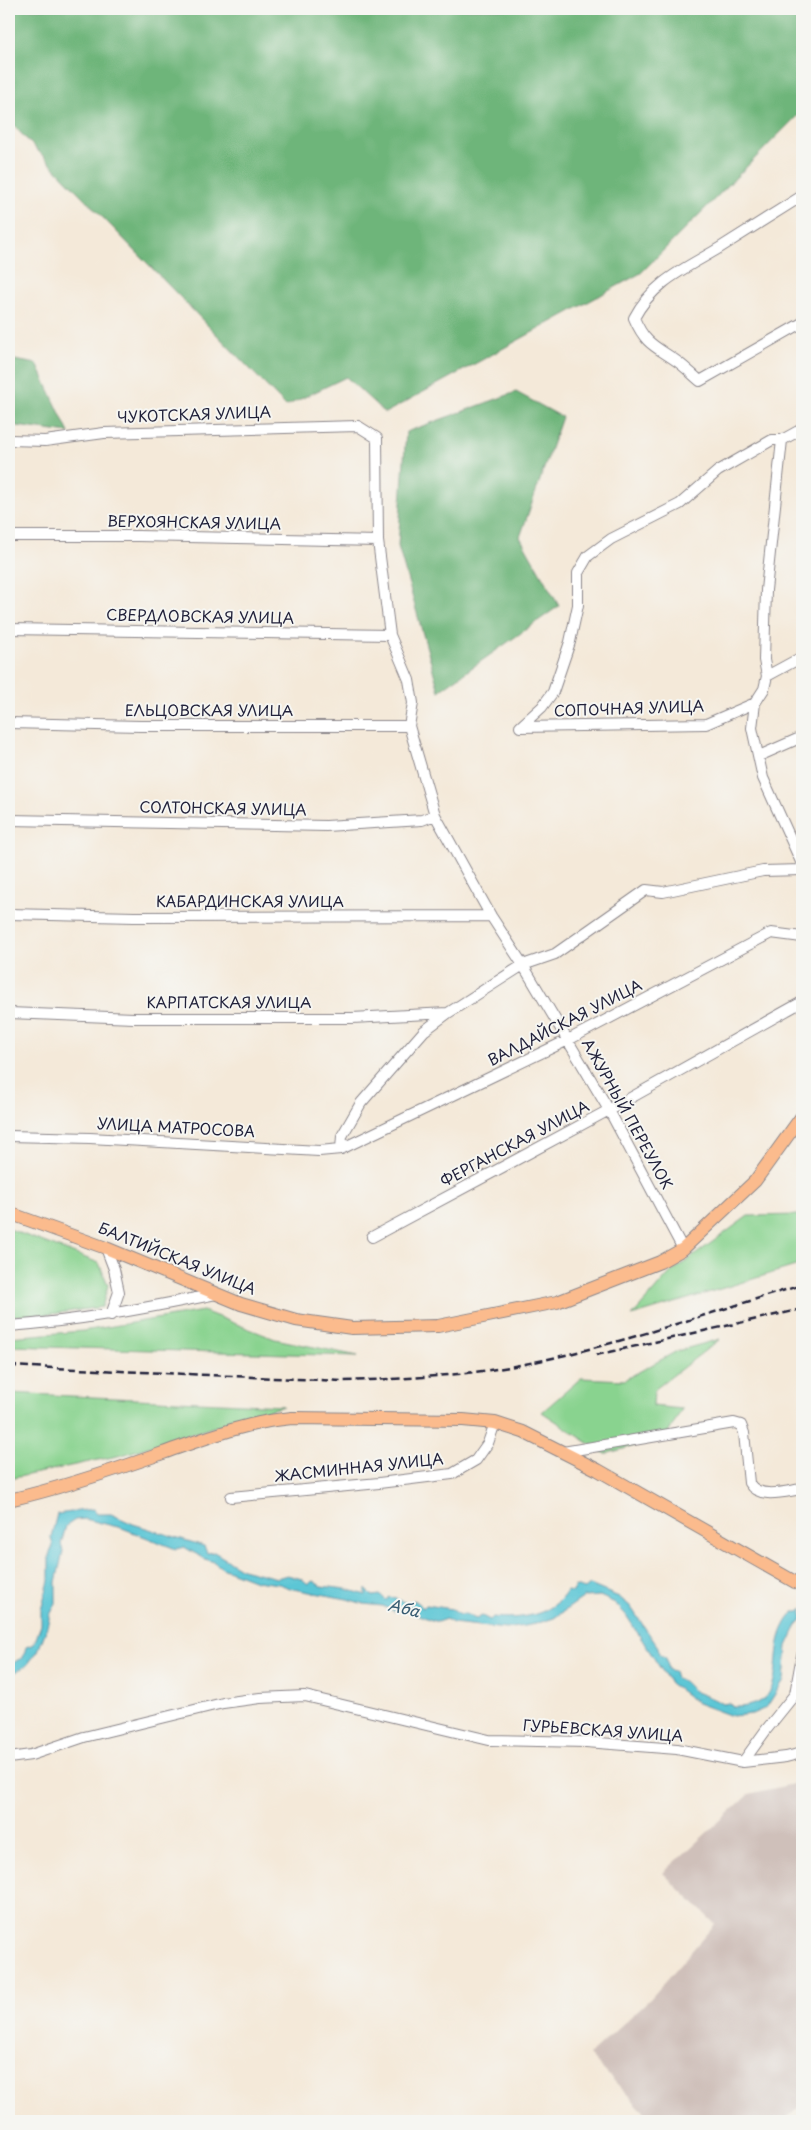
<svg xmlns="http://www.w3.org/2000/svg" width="811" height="2130" font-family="'Playpen Sans',sans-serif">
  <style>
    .industrial { fill: #cfc0ba }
    .green { fill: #89d38f; stroke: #567a65 }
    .forest { fill: #6eb57a; stroke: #486c5a }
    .water { fill: #5bc6d5; stroke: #3e7488 }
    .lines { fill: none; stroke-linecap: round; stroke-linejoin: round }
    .minor-casing { stroke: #8b868a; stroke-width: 12 }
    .major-casing { stroke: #8b868a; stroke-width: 14 }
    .minor { stroke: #fff; stroke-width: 10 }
    .major { stroke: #fbbb8d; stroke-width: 12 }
    .rail { stroke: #22223b; stroke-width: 2.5; stroke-dasharray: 8 4; stroke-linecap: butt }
    .labels { text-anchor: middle; stroke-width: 4; stroke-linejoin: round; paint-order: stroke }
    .street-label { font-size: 15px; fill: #22223b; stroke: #f6f6f2 }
    .water-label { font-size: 16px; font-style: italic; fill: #365b71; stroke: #f6f6f2 }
  </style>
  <rect width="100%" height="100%" fill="#f6f6f2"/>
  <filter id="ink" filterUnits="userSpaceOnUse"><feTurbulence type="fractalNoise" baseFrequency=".02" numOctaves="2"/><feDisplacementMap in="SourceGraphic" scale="10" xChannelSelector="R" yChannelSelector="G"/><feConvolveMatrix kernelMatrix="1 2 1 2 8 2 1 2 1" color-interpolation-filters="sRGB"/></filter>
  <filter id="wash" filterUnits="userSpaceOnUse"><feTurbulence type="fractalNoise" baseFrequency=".0096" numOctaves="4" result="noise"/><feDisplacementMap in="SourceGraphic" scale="20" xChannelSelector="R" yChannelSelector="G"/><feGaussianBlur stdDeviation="1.12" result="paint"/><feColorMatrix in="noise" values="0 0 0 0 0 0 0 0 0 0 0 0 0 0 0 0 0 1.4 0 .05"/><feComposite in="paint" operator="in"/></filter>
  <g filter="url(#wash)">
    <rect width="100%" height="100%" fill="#f4e9d9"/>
    <path class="industrial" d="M802,1782V2105L783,2121H653L589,2055L651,1998L715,1924L663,1873L749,1794Z"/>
    <path class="green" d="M802,1215V1264L632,1316L670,1273L748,1216Z
      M9,1229L99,1263L108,1285L102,1307L51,1314L9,1316Z
      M203,1311L275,1339L358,1356L9,1346V1337L83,1331Z
      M720,1339L654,1390L653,1406L682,1409L666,1437L605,1454L542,1412L581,1378L624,1380L677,1351Z
      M9,1393L283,1406L122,1455L9,1479Z"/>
    <path class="forest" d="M9,9H802V111L641,273L385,413L346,377L286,406L11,123L9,120Z
      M9,359L37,364L69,433L9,425Z
      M516,392L562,417L520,537L559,606L439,691L398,546L406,432Z"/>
    <path class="water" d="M93,1509L97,1514H111L133,1524L204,1546L207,1553L214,1552L242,1569L277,1578L287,1575L302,1579L308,1584L313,1581L321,1586L346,1589L366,1595V1589L373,1596L380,1595L386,1600L390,1597L407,1603L414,1600L423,1608L426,1605L452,1609L459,1615L465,1614L476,1619L482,1616L490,1620L493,1617C519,1620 552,1616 567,1591L572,1592L575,1586L585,1589L590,1585L619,1597L630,1606L658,1647L659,1654L666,1658L669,1670L674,1671L676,1678C687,1681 687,1688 696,1692C705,1696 714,1698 722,1704L729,1703L733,1707C792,1708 767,1657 785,1625C787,1620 791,1616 794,1612H799L802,1608V1620L797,1625L787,1646L784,1680L766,1708L752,1714L732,1716L697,1703L670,1683L626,1615L615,1603L600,1596L584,1597L554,1618L535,1624L506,1629L453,1623L446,1619L437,1622L408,1611H394L383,1606L364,1604L347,1599L293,1589L279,1584L256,1581L222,1568L214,1562L205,1559L184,1547L176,1549L122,1528L85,1519L75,1520L66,1526L61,1544L63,1551L56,1582V1603L50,1615L46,1630L38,1651L27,1665L9,1676C9,1666 13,1661 23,1658L26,1647L34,1644L41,1625V1610L49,1581V1555L53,1546L51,1537L57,1514Z"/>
  </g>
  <g filter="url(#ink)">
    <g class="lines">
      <g class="minor-casing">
        <path id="minor" d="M802,196C775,213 748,230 721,247C687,268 654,280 634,318C646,346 656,346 678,362C686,368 693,375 700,381L802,323
          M9,440L45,441L104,433L358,426L377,438L378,541L390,635L409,680L413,703L409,726L435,815L491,916L523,965L609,1110L683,1249
          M9,536H138L378,541
          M9,629L390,635
          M767,676L764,660L766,590L782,440
          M755,703L752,728L763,778L802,864
          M9,723L140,726H409
          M520,727L542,707L553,692L570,642L578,605V573L588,556L611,539L680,504L718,471L772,440H782L802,429
          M520,727L706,724L755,703L764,689L767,676L802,657
          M759,756L802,737
          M9,820L326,826L422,820L435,815
          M9,914L134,917L491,916
          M9,1013L134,1018H352L447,1013
          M9,1136L90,1138L319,1151L341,1149L568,1040L771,933L802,937
          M341,1149L342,1136L361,1103L424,1031L448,1013L523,965L555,954L646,890L663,892L763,871L802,870
          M372,1237L609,1110L802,1002
          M106,1248L114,1269L119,1292L111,1315
          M9,1326C79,1321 147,1308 216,1294
          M563,1452L734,1423L741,1425L744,1433L749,1483C759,1500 786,1491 802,1489
          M231,1497L379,1483L452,1474L476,1460L488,1443L495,1423
          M9,1758L31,1755L84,1737L223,1703L260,1698L305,1696L489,1740L586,1742L677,1749L743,1762L786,1757L802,1753
          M743,1762L766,1730L795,1694L802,1655"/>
      </g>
      <g class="major-casing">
        <path id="major" d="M9,1213L106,1248L241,1304L296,1320L352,1328L438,1326L557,1302L660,1262L683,1249L755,1181L802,1116
          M9,1500C61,1488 112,1471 163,1453C206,1438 247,1422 292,1418L463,1420L495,1423L523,1432L598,1470L802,1586"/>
      </g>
      <use href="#minor" class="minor"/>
      <use href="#major" class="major"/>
      <path class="rail" d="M596,1355L802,1309
        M9,1366L342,1381C401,1379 462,1376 520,1365C616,1346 708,1313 802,1285"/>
    </g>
  </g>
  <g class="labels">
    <g class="street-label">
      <text transform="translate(194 415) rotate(-2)" y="5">ЧУКОТСКАЯ УЛИЦА</text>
      <text transform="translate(194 523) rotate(1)" y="5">ВЕРХОЯНСКАЯ УЛИЦА</text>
      <text transform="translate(200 617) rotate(1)" y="5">СВЕРДЛОВСКАЯ УЛИЦА</text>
      <text transform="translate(629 709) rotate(-2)" y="5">СОПОЧНАЯ УЛИЦА</text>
      <text x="209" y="716">ЕЛЬЦОВСКАЯ УЛИЦА</text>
      <text transform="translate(223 809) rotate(1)" y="5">СОЛТОНСКАЯ УЛИЦА</text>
      <text x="250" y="907">КАБАРДИНСКАЯ УЛИЦА</text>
      <text x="229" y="1008">КАРПАТСКАЯ УЛИЦА</text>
      <text transform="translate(565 1023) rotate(-27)" y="5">ВАЛДАЙСКАЯ УЛИЦА</text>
      <text transform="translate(627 1114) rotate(61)" y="5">АЖУРНЫЙ ПЕРЕУЛОК</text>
      <text transform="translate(176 1128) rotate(3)" y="5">УЛИЦА МАТРОСОВА</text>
      <text transform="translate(515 1144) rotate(-28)" y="5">ФЕРГАНСКАЯ УЛИЦА</text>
      <text transform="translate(177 1259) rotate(22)" y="5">БАЛТИЙСКАЯ УЛИЦА</text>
      <text transform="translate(359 1468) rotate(-6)" y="5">ЖАСМИННАЯ УЛИЦА</text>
      <text transform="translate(603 1731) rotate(4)" y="5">ГУРЬЕВСКАЯ УЛИЦА</text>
    </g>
    <g class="water-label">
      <text transform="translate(404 1608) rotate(13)" y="6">Аба</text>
    </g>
  </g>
  <rect width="811" height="2130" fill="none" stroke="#f6f6f2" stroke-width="30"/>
</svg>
